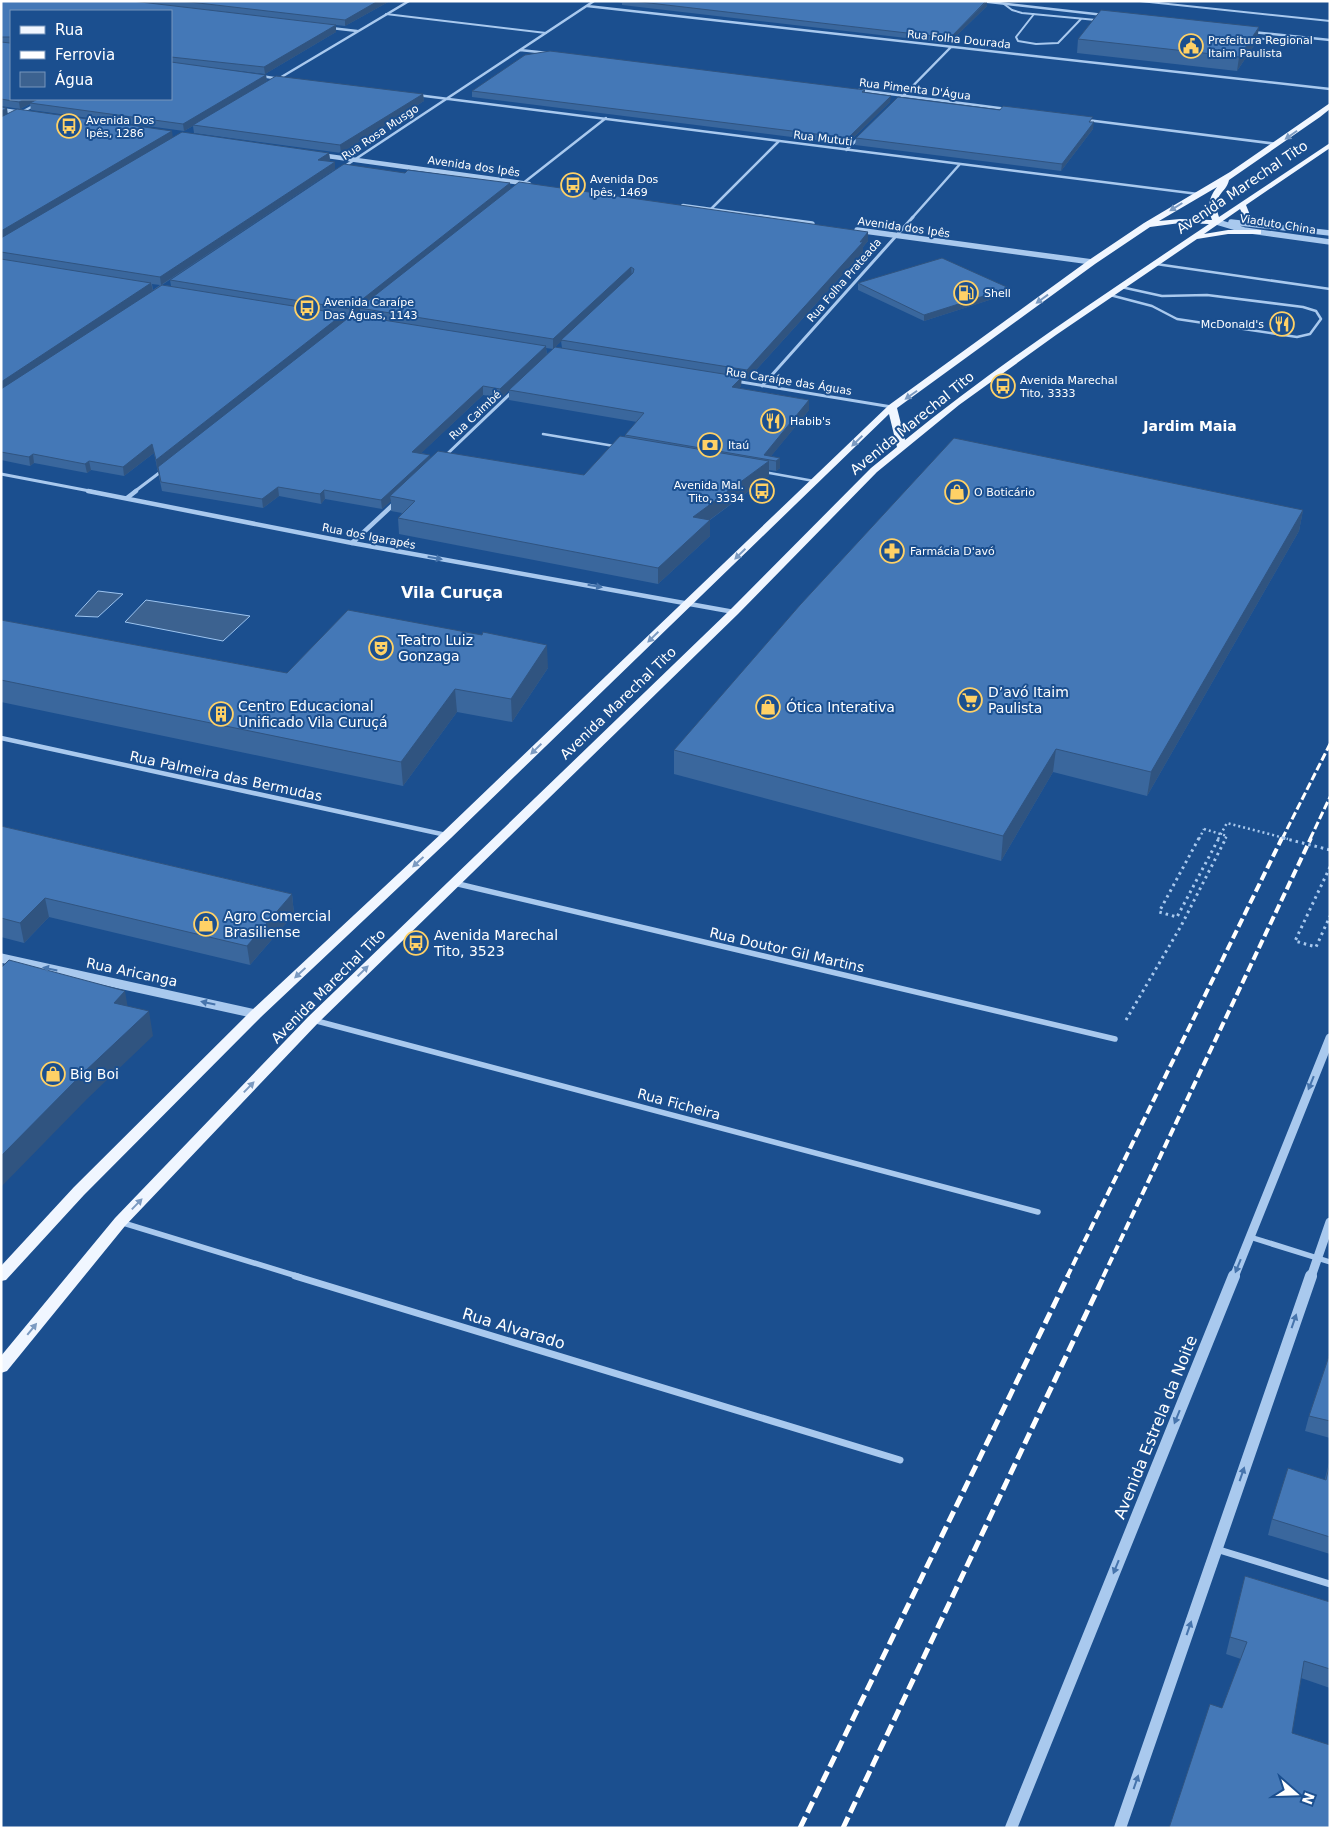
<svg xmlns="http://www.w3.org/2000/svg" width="1331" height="1829" font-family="'DejaVu Sans',sans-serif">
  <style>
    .water { fill: #3c6290; stroke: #9cc4f0 }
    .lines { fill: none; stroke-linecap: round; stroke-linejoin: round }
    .path-far1 { stroke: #a9c9ee; stroke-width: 2.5; stroke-dasharray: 2 3; stroke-linecap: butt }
    .path { stroke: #a9c9ee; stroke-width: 3; stroke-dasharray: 2.5 4; stroke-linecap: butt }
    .service-far1 { stroke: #a9c9ee; stroke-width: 2 }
    .service { stroke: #a9c9ee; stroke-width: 2.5 }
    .minor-far4 { stroke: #a9c9ee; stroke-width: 2.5 }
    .minor-far3 { stroke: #a9c9ee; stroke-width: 3 }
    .minor-far2 { stroke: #a9c9ee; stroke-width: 4.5 }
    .minor-far1 { stroke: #a9c9ee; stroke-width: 5.5 }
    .minor { stroke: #a9c9ee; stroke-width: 7 }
    .tertiary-far3 { stroke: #a9c9ee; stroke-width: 4.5 }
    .tertiary-far2 { stroke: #a9c9ee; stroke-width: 5.5 }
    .tertiary-far1 { stroke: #a9c9ee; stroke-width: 9 }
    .tertiary { stroke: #a9c9ee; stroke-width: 12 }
    .primary { fill: #f0f6ff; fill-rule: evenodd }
    .rail-far2 { stroke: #fff; stroke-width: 3; stroke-dasharray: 8 3; stroke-linecap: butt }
    .rail-far1 { stroke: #fff; stroke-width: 4; stroke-dasharray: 9 4; stroke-linecap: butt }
    .rail { stroke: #fff; stroke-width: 5; stroke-dasharray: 12 5; stroke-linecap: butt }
    .path-bridge-far1 { stroke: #a9c9ee; stroke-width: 2.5; stroke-dasharray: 2 3; stroke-linecap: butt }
    .path-bridge { stroke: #a9c9ee; stroke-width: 3; stroke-dasharray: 2.5 4; stroke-linecap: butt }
    .wall { fill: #3a679d; fill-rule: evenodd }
    .shaded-wall { fill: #305480 }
    .building { fill: #4478b7; stroke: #305480 }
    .oneway { fill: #7b9ac1 }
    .oneway2 { fill: #4674ac }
    .labels { text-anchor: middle; stroke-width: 4; stroke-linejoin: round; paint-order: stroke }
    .far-street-label { font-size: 11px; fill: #fff; stroke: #1b4f8f }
    .far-poi-label { font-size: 11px; fill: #fff; stroke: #1b4f8f; text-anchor: start }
    .street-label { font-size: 14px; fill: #fff; stroke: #1b4f8f }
    .far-quarter-label { font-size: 14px; font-weight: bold; fill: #fff; stroke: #1b4f8f }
    .poi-label { font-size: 14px; fill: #fff; stroke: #1b4f8f; text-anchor: start }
    .quarter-label { font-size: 16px; font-weight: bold; fill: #fff; stroke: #1b4f8f }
    .near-street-label { font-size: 16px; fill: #fff; stroke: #1b4f8f }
  </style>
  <rect width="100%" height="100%" fill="#1b4f8f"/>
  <path class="water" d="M98,591L123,594L98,617L75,616Z
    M146,600L250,616L223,641L125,622Z"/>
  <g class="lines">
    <path class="path-far1" d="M1204,829L1227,836L1225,839"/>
    <path class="path" d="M1330,867L1295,941L1316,947L1330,916
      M1126,1020L1181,926L1226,838"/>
    <path class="service-far1" d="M1140,1L1330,21
      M1004,4L1012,10L1022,13L1096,20
      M386,14L546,33
      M1034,14L1016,37L1018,41L1036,44L1058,43L1081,19
      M1254,38L1275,40"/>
    <path class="service" d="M1156,264L1330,289
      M1110,295L1152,306L1177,319L1297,337L1310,334L1321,319L1316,311L1303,307L1207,295L1162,296L1121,287
      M543,434L614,446
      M764,472L814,481"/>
    <path class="minor-far4" d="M980,1L1104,15
      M587,6L1330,89
      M331,28L357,31
      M1252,32L1330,40
      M520,50L548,53
      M261,76L280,79
      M278,79L409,1
      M859,90L1007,109
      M417,95L1198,194
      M902,97L951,47
      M20,113L46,99
      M1087,120L1277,144
      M846,150L860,137
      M342,168L594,1
      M522,184L606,118
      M710,210L779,141
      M912,218L960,164"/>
    <path class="minor-far3" d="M735,381L892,407
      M762,386L913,217
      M444,457L514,390
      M1,474L95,492
      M134,492L163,470"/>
    <path class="minor-far2" d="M88,491L352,543L734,612
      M127,498L136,491
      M352,543L396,502
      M1,738L446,835"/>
    <path class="minor-far1" d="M454,883L1115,1039
      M313,1020L1038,1212
      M120,1222L300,1277
      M1250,1237L1330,1262"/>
    <path class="minor" d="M295,1276L900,1460
      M1216,1549L1330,1584"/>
    <path class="tertiary-far3" d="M1,110L22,113
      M320,155L529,184
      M683,206L769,218"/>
    <path class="tertiary-far2" d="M760,217L812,224
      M1217,222L1244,230L1330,242
      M1231,222L1330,233
      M857,230L1092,262"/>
    <path class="tertiary-far1" d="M1,958L256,1014
      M1234,1277L1330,1038
      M1311,1277L1330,1222"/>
    <path class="tertiary" d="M1011,1828L1234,1276
      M1120,1828L1311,1276"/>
    <path class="primary" d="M1330,103V109L1320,117L1229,180C1226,194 1211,194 1219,217L1330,143V148L1246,205L1250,215L1264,223V227C1253,227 1244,218 1240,209L1204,234L1228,230H1261V234H1228L1197,239L1056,335L959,405L877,472L738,614L318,1023L125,1226L7,1371L1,1373V1356L115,1218L308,1017L730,610L871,468L897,447L889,414L451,838L261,1017L84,1195L6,1280L1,1281V1266L74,1187L251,1011L443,832L889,405L1089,260L1144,223L1230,172ZM1217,187C1209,197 1207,207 1212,220L1180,219L1159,221ZM1180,223L1209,224C1105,294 1001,362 905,440L897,408L1095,264L1150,227Z"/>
    <path class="rail-far2" d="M1282,839L1330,744
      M1310,839L1330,797"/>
    <path class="rail-far1" d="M1067,1277L1282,838
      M1103,1277L1311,838"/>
    <path class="rail" d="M800,1828L1068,1276
      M843,1828L1104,1276"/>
    <path class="path-bridge-far1" d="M1199,839L1204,829
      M1218,839L1227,823L1288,839"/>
    <path class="path-bridge" d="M1199,838L1159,912L1177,917L1219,838
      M1283,838L1330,850"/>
  </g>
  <path class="wall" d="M1,1H390L345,26L336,25V32L265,74L222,69L266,75L267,82L423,94L424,101L341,153L194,133L193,126L184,131L31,110L30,104L20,109L1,106ZM11,11H171V99H11Z
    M614,1H987V6L949,43L622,5V3Z
    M1078,39L1257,41L1237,71L1077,53Z
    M865,90V92L890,102L847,144L472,97V91Z
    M1,107L8,114L173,138L329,153L330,160L328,161L335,169L162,285L171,286L170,280L405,173L510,183V189L868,232V241L863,247V252L747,380L741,379V386L739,388L809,400V410L771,456L780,458V468L776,471L769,470V476L710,520V536L658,584L399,534L398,518L402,513L391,511V501L382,509L325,499L321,504L279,496L263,508L162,491L154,453L124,476L91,470L87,473L34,463L30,466L1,460ZM152,284L160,285L153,290ZM360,309V316L353,315ZM343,315L351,316L344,321ZM561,341L562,348L555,347ZM546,348L553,349L547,354ZM509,390V400L637,422L625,435V437L584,475L430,458V455L421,453L483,395L501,398Z
    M1092,122L1093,129L1061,171L855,145L856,138Z
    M858,283L1009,288L1008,294L924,321L858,290Z
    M1303,510L1299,531L1147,796L1053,772L1001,861L674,774V750Z
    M1,620L287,673L548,668L512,722L457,712L403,786L1,702Z
    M1,826L292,894L294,914L250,965L49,917L24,943L1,937Z
    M1330,1353V1438L1305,1431L1309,1416Z
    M1330,1459V1554L1268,1535L1272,1519L1325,1479Z
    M1245,1576L1330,1602V1688L1301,1678L1292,1733L1330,1828L1222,1708L1241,1659L1226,1654Z"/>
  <path class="shaded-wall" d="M378,1H390L345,26V20Z
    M987,1V6L949,43L950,38Z
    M336,25V32L265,74L264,67Z
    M1259,27L1257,41L1237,71L1239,57Z
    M266,75L267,82L193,125V126L184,131L183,124Z
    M423,94L424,101L341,153L340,145Z
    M891,96L890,102L847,144L848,138Z
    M25,99H41L30,103V104L20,109L19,102Z
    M7,108L8,115L1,119V111Z
    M1094,122L1093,129L1061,171L1062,164Z
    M172,131L173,138L1,240V231Z
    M329,153L330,160L319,167L318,160Z
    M335,162V169L161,285L160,277Z
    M510,183L511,190L359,308L360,309L351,316L350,309Z
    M868,232V241L863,247V252L747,380V370Z
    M631,267L632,277L553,349V339Z
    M151,283L153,291L1,392V382Z
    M1009,288L1008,294L924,321V315Z
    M343,314L344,322L157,469L156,460Z
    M546,346L547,355L501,398L500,389Z
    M742,377L741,386L732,397V387Z
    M483,386V395L413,461L412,452Z
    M809,400V410L768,460L764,455Z
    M152,444L154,453L124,476L123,467Z
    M33,454L34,463L30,466L29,457Z
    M430,455L431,464L390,496L391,501L382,509L381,500Z
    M780,458V468L776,471V461Z
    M89,461L91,470L87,473L85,464Z
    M769,461V476L693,532V517Z
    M278,487L279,496L263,508L262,499Z
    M324,490L325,499L321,504L320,494Z
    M1303,510L1299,531L1147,796L1151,772Z
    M710,520V536L658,584V568Z
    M547,645L548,668L512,722L511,699Z
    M455,689L457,712L403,786L401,762Z
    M1056,749L1053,772L1001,861L1003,836Z
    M292,894L294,914L250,965L247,946Z
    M45,898L49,917L24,943L20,923Z
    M125,991L129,1015L114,1003Z
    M149,1011L153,1036L87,1099L1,1187V1156L82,1074Z"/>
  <path class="building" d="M1,1H132L336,25L264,67L171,57V11H11V38V37H1Z
    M181,1H378L345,20Z
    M632,1H986L950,38Z
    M1101,10L1259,27L1239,57L1078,39Z
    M1,42L10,43L11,42V99H25L19,102L1,99Z
    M550,51L865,90L862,92L891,96L848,138L472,91L525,55Z
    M171,62L266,75L183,124L30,103L38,99H171Z
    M276,76L423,94L340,145L193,125Z
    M898,97L1000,110L1003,106L1093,117L1089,122H1094L1062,164L856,138Z
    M1,107L7,108L1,111Z
    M17,109L172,131L1,231V117Z
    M182,132L329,153L318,160L335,162L160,277L1,252V238Z
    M344,164L405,173L408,170L510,183L350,309L170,280Z
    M519,182L868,232L860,242H863L747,370L561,340L633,273L634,269L631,267L553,339L359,308Z
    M942,258L1009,288L924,315L858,283Z
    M1,259L151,283L1,382Z
    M162,285L343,314L156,460L152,444L123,467L89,461L85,464L33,454L29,457L1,452V389Z
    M352,315L546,346L500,389L483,386L412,452L430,455L381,500L324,490L320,494L278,487L262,499L161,482L158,467Z
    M555,347L742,377L732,387L809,400L764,455L780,458L776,461L625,435L644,413L509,390Z
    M620,436L769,461L693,517L710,520L658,568L398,518L415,501L390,496L438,451L584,475Z
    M954,438L1303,510L1151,772L1056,749L1003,836L674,750L800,605Z
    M348,610L482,635L483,632L547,645L511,699L455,689L401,762L1,680V620L287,673Z
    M1,826L292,894L247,946L45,898L20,923L1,918Z
    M9,960L125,991L114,1003L149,1011L82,1074L1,1156V968Z
    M1330,1353V1421L1309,1416Z
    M1330,1462V1537L1272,1519L1288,1468L1326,1480Z
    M1245,1576L1330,1602V1669L1304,1661L1292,1733L1330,1745V1828H1169L1210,1704L1222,1708L1247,1642L1230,1637Z"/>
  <defs><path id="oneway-solid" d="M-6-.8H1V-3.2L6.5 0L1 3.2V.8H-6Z" transform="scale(1.25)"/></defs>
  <g class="oneway">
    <use href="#oneway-solid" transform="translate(1291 135) rotate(145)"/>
    <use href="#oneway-solid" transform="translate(1176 207) rotate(148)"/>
    <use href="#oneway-solid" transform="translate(1042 299) rotate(144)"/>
    <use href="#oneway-solid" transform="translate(911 395) rotate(145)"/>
    <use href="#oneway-solid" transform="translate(857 441) rotate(136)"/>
    <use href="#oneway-solid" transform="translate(740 554) rotate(136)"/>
    <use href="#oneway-solid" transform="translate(653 637) rotate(136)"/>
    <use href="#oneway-solid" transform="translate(536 749) rotate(136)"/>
    <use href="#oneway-solid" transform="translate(418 862) rotate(137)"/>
    <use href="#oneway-solid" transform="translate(363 971) rotate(-44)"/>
    <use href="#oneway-solid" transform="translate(300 973) rotate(137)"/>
    <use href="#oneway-solid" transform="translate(249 1087) rotate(-46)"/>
    <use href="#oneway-solid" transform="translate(137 1204) rotate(-46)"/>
    <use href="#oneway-solid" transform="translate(32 1329) rotate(-51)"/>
  </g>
  <g class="oneway2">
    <use href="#oneway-solid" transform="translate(435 558) rotate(10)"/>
    <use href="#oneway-solid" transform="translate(595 586) rotate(10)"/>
    <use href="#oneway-solid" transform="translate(50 969) rotate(-168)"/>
    <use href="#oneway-solid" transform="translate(208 1003) rotate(-168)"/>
    <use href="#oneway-solid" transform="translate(1311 1083) rotate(112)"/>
    <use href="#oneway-solid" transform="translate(1238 1266) rotate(112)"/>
    <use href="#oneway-solid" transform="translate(1294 1321) rotate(-71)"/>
    <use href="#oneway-solid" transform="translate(1177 1417) rotate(112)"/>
    <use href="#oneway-solid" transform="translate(1242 1474) rotate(-71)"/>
    <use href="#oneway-solid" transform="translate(1116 1567) rotate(112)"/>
    <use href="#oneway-solid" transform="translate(1189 1628) rotate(-71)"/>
    <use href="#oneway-solid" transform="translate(1136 1782) rotate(-71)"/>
  </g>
  <defs>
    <g id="civic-ring" transform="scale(1.25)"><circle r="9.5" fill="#1b4f8f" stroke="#ffd166" stroke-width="1.5"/><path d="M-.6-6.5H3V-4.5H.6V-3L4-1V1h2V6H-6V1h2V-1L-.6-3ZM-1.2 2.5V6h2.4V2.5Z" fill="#ffd166"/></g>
    <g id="bus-ring" transform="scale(1.25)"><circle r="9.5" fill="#1b4f8f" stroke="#ffd166" stroke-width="1.5"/><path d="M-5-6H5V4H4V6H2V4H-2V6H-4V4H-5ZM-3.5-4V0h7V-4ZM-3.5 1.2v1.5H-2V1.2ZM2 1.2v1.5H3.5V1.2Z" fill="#ffd166"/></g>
    <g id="fuel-ring" transform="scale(1.25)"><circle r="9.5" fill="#1b4f8f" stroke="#ffd166" stroke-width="1.5"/><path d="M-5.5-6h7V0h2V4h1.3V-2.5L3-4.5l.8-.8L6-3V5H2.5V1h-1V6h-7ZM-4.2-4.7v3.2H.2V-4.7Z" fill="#ffd166"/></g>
    <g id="restaurant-ring" transform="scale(1.25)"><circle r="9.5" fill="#1b4f8f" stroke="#ffd166" stroke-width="1.5"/><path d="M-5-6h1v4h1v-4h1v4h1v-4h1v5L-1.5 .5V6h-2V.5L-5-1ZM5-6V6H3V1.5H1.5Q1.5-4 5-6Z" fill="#ffd166"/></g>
    <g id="bank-ring" transform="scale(1.25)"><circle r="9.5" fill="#1b4f8f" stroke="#ffd166" stroke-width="1.5"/><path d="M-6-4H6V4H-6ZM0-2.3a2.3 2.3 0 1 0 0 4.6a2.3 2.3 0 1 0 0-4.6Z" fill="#ffd166"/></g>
    <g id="shop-ring" transform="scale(1.25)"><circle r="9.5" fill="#1b4f8f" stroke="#ffd166" stroke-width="1.5"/><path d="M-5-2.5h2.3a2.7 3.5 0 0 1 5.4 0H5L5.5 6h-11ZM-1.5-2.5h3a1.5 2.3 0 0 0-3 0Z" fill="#ffd166"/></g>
    <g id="pharmacy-ring" transform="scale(1.25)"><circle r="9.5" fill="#1b4f8f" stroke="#ffd166" stroke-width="1.5"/><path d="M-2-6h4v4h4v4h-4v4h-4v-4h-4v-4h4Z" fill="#ffd166"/></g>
    <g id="theatre-ring" transform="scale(1.25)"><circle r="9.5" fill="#1b4f8f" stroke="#ffd166" stroke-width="1.5"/><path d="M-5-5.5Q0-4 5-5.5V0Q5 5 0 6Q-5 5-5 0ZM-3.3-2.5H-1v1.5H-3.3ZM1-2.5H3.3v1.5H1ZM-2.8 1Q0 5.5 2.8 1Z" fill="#ffd166"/></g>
    <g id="supermarket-ring" transform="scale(1.25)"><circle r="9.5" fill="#1b4f8f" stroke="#ffd166" stroke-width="1.5"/><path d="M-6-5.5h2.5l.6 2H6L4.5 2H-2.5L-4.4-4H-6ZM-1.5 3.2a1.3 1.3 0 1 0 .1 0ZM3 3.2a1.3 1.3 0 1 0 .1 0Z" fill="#ffd166"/></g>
    <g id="building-ring" transform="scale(1.25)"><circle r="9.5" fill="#1b4f8f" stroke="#ffd166" stroke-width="1.5"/><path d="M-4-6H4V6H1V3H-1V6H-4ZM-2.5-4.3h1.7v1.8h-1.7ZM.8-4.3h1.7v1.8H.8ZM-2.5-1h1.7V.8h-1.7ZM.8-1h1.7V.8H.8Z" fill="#ffd166"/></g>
  </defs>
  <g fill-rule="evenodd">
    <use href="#civic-ring" x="1191" y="46"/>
    <use href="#bus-ring" x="69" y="126"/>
    <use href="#bus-ring" x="573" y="185"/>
    <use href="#fuel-ring" x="966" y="293"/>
    <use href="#bus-ring" x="307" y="308"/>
    <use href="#restaurant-ring" x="1282" y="324"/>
    <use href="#bus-ring" x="1003" y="386"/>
    <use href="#restaurant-ring" x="773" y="421"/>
    <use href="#bank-ring" x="710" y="445"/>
    <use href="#bus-ring" x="762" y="491"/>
    <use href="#shop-ring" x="957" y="492"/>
    <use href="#pharmacy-ring" x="892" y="551"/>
    <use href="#theatre-ring" x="381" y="648"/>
    <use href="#supermarket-ring" x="970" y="700"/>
    <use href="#shop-ring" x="768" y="707"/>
    <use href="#building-ring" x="221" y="714"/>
    <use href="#shop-ring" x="206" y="924"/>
    <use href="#bus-ring" x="416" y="943"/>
    <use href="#shop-ring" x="53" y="1074"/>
  </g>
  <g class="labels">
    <g class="far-street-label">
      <text transform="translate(959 39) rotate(6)" y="4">Rua Folha Dourada</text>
      <text transform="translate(915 89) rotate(7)" y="4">Rua Pimenta D'Água</text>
      <text transform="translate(380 132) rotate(-34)" y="4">Rua Rosa Musgo</text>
      <text transform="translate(823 138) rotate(7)" y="4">Rua Mututi</text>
      <text transform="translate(474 166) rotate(8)" y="4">Avenida dos Ipês</text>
      <text transform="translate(1278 224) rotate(9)" y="4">Viaduto China</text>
      <text transform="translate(904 227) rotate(8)" y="4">Avenida dos Ipês</text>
      <text transform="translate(844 280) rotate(-49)" y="4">Rua Folha Prateada</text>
      <text transform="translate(789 381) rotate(9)" y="4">Rua Caraípe das Águas</text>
      <text transform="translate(475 415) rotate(-43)" y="4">Rua Caimbé</text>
      <text transform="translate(369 536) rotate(11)" y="4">Rua dos Igarapés</text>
    </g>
    <g class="far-poi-label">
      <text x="1208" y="44">Prefeitura Regional<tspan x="1208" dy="13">Itaim Paulista</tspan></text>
      <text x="86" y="124">Avenida Dos<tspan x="86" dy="13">Ipês, 1286</tspan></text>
      <text x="590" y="183">Avenida Dos<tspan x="590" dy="13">Ipês, 1469</tspan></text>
      <text x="984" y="297">Shell</text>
      <text x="324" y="306">Avenida Caraípe<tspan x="324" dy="13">Das Águas, 1143</tspan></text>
      <text x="1264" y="328" text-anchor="end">McDonald's</text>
      <text x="1020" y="384">Avenida Marechal<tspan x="1020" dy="13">Tito, 3333</tspan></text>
      <text x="790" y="425">Habib's</text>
      <text x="728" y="449">Itaú</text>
      <text x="744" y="489" text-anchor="end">Avenida Mal.<tspan x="744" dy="13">Tito, 3334</tspan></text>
      <text x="974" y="496">O Boticário</text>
      <text x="910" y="555">Farmácia D'avó</text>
    </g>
    <g class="street-label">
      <text transform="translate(1242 187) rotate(-34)" y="5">Avenida Marechal Tito</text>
      <text transform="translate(912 423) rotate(-39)" y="5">Avenida Marechal Tito</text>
      <text transform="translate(618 703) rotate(-44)" y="5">Avenida Marechal Tito</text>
      <text transform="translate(226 776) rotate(12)" y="5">Rua Palmeira das Bermudas</text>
      <text transform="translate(787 950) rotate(13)" y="5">Rua Doutor Gil Martins</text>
      <text transform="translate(132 972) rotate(12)" y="5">Rua Aricanga</text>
      <text transform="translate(328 986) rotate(-45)" y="5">Avenida Marechal Tito</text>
      <text transform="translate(679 1104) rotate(15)" y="5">Rua Ficheira</text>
    </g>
    <g class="far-quarter-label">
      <text x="1190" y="431">Jardim Maia</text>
    </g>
    <g class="poi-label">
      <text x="398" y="645">Teatro Luiz<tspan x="398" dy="16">Gonzaga</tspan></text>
      <text x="988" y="697">D’avó Itaim<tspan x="988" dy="16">Paulista</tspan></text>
      <text x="238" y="711">Centro Educacional<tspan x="238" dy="16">Unificado Vila Curuçá</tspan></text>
      <text x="786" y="712">Ótica Interativa</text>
      <text x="224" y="921">Agro Comercial<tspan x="224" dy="16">Brasiliense</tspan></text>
      <text x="434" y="940">Avenida Marechal<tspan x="434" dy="16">Tito, 3523</tspan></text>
      <text x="70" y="1079">Big Boi</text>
    </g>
    <g class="quarter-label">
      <text x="452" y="598">Vila Curuça</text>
    </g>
    <g class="near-street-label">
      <text transform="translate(514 1328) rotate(17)" y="6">Rua Alvarado</text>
      <text transform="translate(1155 1427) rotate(-68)" y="6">Avenida Estrela da Noite</text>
    </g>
  </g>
  <rect width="1331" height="1829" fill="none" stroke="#ffffff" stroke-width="5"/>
  <rect x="10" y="10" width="162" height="90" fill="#1b4f8f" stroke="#7695bc"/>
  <rect x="20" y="26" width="25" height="8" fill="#f0f6ff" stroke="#7695bc"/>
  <text x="55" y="35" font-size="15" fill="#ffffff">Rua</text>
  <rect x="20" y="51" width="25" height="8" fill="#ffffff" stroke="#7695bc"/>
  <text x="55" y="60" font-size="15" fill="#ffffff">Ferrovia</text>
  <rect x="20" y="72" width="25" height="15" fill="#3c6290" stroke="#7695bc"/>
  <text x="55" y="85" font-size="15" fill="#ffffff">Água</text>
  <g transform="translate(1296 1794) rotate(110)" stroke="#1b4f8f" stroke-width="4" paint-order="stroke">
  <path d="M0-4L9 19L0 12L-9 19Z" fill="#ffffff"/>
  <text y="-8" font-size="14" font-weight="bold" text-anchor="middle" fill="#ffffff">N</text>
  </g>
</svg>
